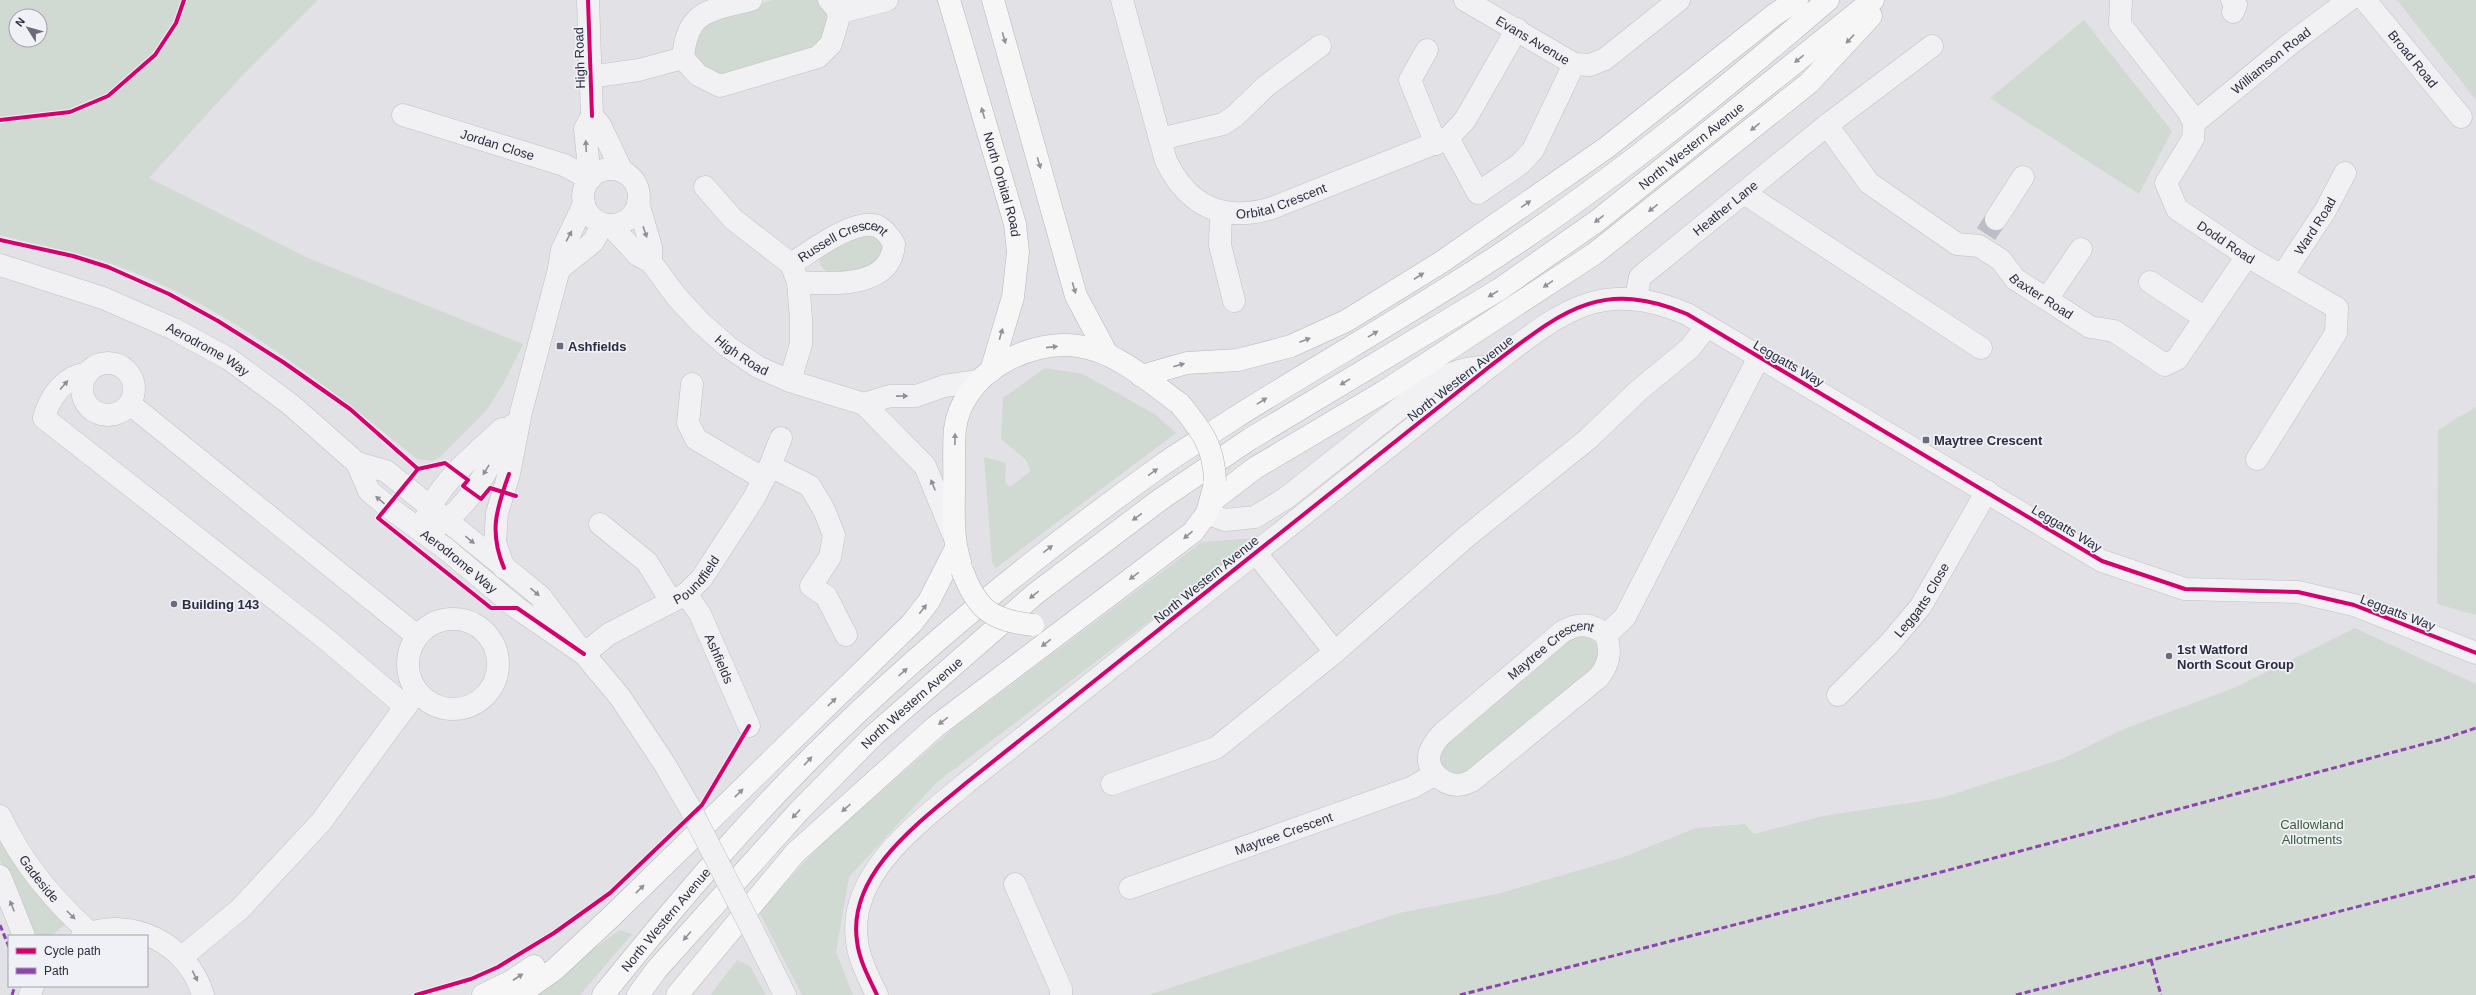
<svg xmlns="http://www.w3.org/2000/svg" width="2476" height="995" font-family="Helvetica,sans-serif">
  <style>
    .green { fill: #d0d9d2; fill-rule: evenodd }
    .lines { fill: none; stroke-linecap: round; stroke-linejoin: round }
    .minor-tunnel { stroke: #bdbec5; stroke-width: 22; stroke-dasharray: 22 11; stroke-linecap: butt }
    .minor-casing { stroke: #c0c0c4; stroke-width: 23 }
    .highway-casing { stroke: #b4b5bb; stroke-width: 23 }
    .minor { stroke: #f1f1f4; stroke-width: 22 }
    .highway { stroke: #f6f6f6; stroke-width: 22 }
    .minor-bridge-casing { stroke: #c0c0c4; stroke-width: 23; stroke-linecap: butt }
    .highway-bridge-casing { stroke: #b4b5bb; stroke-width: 23; stroke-linecap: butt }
    .minor-bridge { stroke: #f1f1f4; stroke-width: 22 }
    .highway-bridge { stroke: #f6f6f6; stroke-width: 22 }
    .quiet { stroke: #8e44ad; stroke-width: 3; stroke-dasharray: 6 3; stroke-linecap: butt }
    .cycleway-casing { stroke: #f0f1f6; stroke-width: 6 }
    .cycleway { stroke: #d6006c; stroke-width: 4 }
    .oneway { fill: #90919a }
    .oneway2 { fill: #8e8e9a }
    .poi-dot { fill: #6a6c79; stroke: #f0f1f6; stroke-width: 1.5 }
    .labels { text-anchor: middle; stroke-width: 3.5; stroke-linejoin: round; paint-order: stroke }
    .street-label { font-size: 13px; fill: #2a2c3f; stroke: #f0f1f6 }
    .poi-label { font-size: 13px; font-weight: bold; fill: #2a2c3f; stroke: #f0f1f6; text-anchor: start }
    .park-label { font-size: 13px; fill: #385a3a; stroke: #f0f1f6 }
  </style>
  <rect width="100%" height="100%" fill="#e2e2e6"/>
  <path class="green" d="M0,0H318L239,79L149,178L308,258L523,344L502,386L486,411L439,458L432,461L417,459C323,383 227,305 112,264C75,251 37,245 0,235ZM16,16H40V40H16Z
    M773,0H821L832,20L817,49L728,75H715L698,66L692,49L694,37L713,16Z
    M2397,0H2476V100Z
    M2084,20L2172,131L2139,194L1990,98Z
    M859,234L879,238L883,243L881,259C867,268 824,286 819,260L821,255Z
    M1045,368L1083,374L1156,415L1176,433L996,568L992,562L984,457L1006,463L1005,482L1010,487L1031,471L1026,460L1001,439L1003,398Z
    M2476,407V615L2437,604L2438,430Z
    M1259,538L937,782L849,877L836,952L853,995H802L759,912L821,844L956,726L1202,542Z
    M2355,628L2476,684V995H1148L1399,913L1497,894L1621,858L1696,828L1745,824L1754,834L1823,816L1941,798L2062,759L2126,728L2234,688Z
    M1573,634C1588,636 1597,638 1600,654L1594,669L1468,773L1452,775L1440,764V749Z
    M0,832L68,922L51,936H31L0,860Z
    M620,930L632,934L580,995H529Z
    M737,960L750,966L766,995H710Z"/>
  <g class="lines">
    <path class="minor-tunnel" d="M1986,234L1996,219"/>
    <g class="minor-casing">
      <g id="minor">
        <path d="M588,0L592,116L585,129L590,179"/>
        <path d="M751,0C710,11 687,9 683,58L698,75L720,86L818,57L831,44L839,17L837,9L829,0"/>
        <path id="s1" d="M1122,0L1166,161C1188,206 1223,223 1272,208L1448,138L1465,120L1517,29"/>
        <path id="s2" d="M1465,0L1574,64L1590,65L1605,59L1679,0"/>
        <path id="s3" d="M2121,0L2120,24L2188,111L2194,123L2193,139L2166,183L2177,209L2247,256L2337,308L2336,333L2257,459"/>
        <path d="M2232,0L2236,5L2233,12"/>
        <path id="s4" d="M2365,0L2461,117"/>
        <path d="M838,13L887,0"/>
        <path d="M1427,50L1410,80L1436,144"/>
        <path d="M589,77L639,70L683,58"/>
        <path id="s5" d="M403,115L564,165L590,179"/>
        <path d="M592,116L600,125L622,171"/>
        <path id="s6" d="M2194,123L2290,44L2349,0"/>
        <path id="s7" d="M1827,125L1869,183L1957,244L1979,246L2001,260L2015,279L2090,327L2114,331L2165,365L2177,359L2247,256"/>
        <path d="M1448,138L1478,193L1520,164L1533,150L1574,64"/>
        <path d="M1160,139L1223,124L1235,116L1266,86L1320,46"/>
        <circle cx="611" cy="197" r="28"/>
        <path d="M705,187L733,219L791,264L798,282L801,318V344L790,381"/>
        <path d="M1744,193L1981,348"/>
        <path d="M638,203L651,247V262"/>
        <path d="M1221,212L1220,245L1234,301"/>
        <path d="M1996,219L2023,177"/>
        <path id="s8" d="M610,225L638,255L651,262L676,296L699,321L727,346L758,367L790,381L864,404L925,466L953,534"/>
        <path id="s9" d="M791,264C810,252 854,218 877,226C884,229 890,237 894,244C891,289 831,284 798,282"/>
        <path id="s10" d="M0,265L103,298L174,329L229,359L290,404L357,463L369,491L387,506L446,549L517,608L584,654"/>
        <path d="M559,269L593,242L603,224"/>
        <path id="s11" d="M2282,276L2325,211L2345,173"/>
        <path d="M2150,282L2205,318"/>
        <path id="s12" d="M1636,298L1640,277L1827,125L1932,46"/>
        <path d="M2047,299L2081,249"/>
        <circle cx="108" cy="389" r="26"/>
        <path d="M87,374C65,375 49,398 44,418L326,639L406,707"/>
        <path d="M692,384L688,423L696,439L764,479"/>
        <path d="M130,404L417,636"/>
        <path d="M864,404L890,396H916L944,386L978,381"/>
        <path d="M357,463L386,471L540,596L584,654L620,697L664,763L690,808"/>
        <path d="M770,466L810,486L824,510L834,535L830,557L811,586L826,596L846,635"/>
        <path d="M1207,513L1225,520L1255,517L1286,498L1433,382C1451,373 1468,366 1489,367"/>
        <path d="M425,521C436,484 475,455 502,429"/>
        <path d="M600,524L647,562L671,601"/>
        <path d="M434,527C468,513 494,457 513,425"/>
        <path d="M1255,552L1335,652"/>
        <path d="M504,568L495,542L497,513L509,474L521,412L559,269L562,250L584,204"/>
        <path id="s13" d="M686,594L700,614L749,726"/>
        <circle cx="453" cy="664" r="45"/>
        <path id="s14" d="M584,654L609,634L686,594L702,578L754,498L770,466L781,438"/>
        <path id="s15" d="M1838,695L1889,644L1921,606L1987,491"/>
        <path id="s16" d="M1435,774C1423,759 1431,745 1443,733L1562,632C1579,622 1591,623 1606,635"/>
        <path d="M1112,784L1216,748L1335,652L1466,537L1588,439L1638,391L1690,348L1707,326"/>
        <path id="s17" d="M0,816C21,861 53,900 90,933"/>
        <path d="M0,876L24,936"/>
        <path d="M1015,884L1061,989V995"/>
        <path id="s18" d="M1130,888L1413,787L1435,774C1447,786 1459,788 1473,780L1599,677C1610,663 1611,651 1606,635L1625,617L1759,357"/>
        <path d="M82,936C132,915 188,944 203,995"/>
        <path d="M758,941L785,995"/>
        <path d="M182,957L240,909L321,822L417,691"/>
        <path d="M30,995L33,986"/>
        <path d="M877,995C869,978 859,960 857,941C847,873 921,821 966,783L1489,367C1558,315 1598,276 1687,314L2102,561L2185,589L2298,592L2354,605L2476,653"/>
      </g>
    </g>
    <g class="highway-casing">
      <g id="highway">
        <path id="s19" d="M949,0L1015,224L1018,252L1013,297L991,371"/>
        <path d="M993,0L1076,296L1107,354"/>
        <path d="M1141,376L1187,363L1238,360L1291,346L1346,321L1440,263L1606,148L1774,15L1797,0"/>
        <path d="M1212,501L1255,468L1385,391L1594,254L1809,83L1871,16"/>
        <path d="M960,562C952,536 954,513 954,487C955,468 953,448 955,429C962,374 1027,339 1078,346C1116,351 1150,382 1180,404"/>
        <path d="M483,995L510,982L534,966"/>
        <path d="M518,995L554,970L612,916L912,623L929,601L956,548"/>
        <path id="s20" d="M603,995C670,912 738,831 814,755C921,648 1039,553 1162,465C1186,448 1212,433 1236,417C1328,359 1424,306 1514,245C1624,171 1728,86 1828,0"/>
        <path id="s21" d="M638,995L657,969L799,811L874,735L1035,594L1161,499L1250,439L1500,289L1597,221L1873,0"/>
        <path d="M677,995L795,853L935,727L1193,532L1207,513L1214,487"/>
      </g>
    </g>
    <use href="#minor" class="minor"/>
    <use href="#highway" class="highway"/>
    <g class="minor-bridge-casing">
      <path id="minor-bridge" d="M690,808L758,941"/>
    </g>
    <g class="highway-bridge-casing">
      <path id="highway-bridge" d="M1180,404C1202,431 1214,446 1215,481
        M962,570C977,610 991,620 1033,625"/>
    </g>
    <use href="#minor-bridge" class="minor-bridge"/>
    <use href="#highway-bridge" class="highway-bridge"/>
    <path class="quiet" d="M0,925L9,947
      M2151,960L2161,995
      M12,995L15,986
      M1460,995L1945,871L2443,739L2476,728
      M2016,995L2476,876"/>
    <g class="cycleway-casing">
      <path id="cycleway" d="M588,0L592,116
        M0,120L70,112L108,96L155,55L176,23L184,0
        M0,240L73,256L108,267L169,294L218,321L283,362L350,409L418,469
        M516,496L490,488L481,499L463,486L468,480L445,463L418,469L378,518L491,608H517L584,654
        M504,568C489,532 496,510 509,474
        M416,995L471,979L498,967L554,933L610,893L702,805L749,726
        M877,995C869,978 859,960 857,941C847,873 921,821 966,783L1489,367C1558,315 1598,276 1687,314L2102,561L2185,589L2298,592L2354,605L2476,653"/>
    </g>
    <use href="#cycleway" class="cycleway"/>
  </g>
  <defs><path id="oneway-solid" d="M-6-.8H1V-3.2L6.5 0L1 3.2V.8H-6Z"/></defs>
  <g class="oneway">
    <use href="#oneway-solid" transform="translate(1004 38) rotate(74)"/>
    <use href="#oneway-solid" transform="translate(1850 39) rotate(133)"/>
    <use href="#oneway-solid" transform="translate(1799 59) rotate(141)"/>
    <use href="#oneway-solid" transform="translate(983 113) rotate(-106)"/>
    <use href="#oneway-solid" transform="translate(1755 127) rotate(141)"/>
    <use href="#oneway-solid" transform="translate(1039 163) rotate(74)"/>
    <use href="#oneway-solid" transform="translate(1526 204) rotate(-35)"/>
    <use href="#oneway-solid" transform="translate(1653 208) rotate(142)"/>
    <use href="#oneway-solid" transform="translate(1599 219) rotate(142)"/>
    <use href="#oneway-solid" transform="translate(1419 276) rotate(-33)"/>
    <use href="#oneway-solid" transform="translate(1548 284) rotate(146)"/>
    <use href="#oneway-solid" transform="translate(1074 288) rotate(74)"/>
    <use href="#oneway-solid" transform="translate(1493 294) rotate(149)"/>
    <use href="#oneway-solid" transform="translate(1001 334) rotate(-74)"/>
    <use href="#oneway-solid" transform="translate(1373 334) rotate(-31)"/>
    <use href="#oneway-solid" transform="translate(1305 340) rotate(-21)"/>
    <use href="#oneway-solid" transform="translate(1052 347) rotate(-6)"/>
    <use href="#oneway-solid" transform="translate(1179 365) rotate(-16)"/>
    <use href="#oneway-solid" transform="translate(1345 382) rotate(149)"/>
    <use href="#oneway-solid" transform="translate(1262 401) rotate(-32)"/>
    <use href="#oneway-solid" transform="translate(955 439) rotate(-89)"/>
    <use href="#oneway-solid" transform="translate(1153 472) rotate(-36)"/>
    <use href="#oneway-solid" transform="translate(1137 517) rotate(144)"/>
    <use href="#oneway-solid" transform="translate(1188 535) rotate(140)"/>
    <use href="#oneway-solid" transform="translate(1048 549) rotate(-38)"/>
    <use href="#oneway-solid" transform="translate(1134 576) rotate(143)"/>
    <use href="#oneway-solid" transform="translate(1034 595) rotate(141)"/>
    <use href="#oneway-solid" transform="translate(923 609) rotate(-52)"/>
    <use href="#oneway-solid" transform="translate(1046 643) rotate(143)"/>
    <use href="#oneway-solid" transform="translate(903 672) rotate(-42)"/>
    <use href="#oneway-solid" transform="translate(832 702) rotate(-44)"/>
    <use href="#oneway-solid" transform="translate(943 721) rotate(143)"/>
    <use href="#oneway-solid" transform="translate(808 761) rotate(-47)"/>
    <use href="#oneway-solid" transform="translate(739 793) rotate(-44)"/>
    <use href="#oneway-solid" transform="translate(846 808) rotate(138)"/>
    <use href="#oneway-solid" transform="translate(796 814) rotate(133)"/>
    <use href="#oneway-solid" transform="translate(640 889) rotate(-44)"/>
    <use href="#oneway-solid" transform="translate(687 936) rotate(131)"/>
    <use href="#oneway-solid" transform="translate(518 977) rotate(-33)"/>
  </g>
  <g class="oneway2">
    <use href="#oneway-solid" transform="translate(586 146) rotate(-93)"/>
    <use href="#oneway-solid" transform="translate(645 232) rotate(71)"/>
    <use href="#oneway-solid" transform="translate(569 236) rotate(-62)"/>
    <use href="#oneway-solid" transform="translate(64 385) rotate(-49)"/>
    <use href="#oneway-solid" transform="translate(902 396) rotate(-1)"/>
    <use href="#oneway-solid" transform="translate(486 470) rotate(121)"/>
    <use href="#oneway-solid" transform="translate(933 485) rotate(-112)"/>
    <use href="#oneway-solid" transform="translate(380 500) rotate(-140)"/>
    <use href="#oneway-solid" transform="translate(470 540) rotate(39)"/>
    <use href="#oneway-solid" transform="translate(535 592) rotate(41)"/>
    <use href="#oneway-solid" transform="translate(12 906) rotate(-112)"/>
    <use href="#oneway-solid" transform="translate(71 915) rotate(45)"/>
    <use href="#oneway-solid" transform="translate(195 976) rotate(63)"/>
  </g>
  <g class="poi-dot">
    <rect x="556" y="342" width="8" height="8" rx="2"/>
    <rect x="1922" y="436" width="8" height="8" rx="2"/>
    <circle cx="174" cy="604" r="4"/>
    <circle cx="2169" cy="656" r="4"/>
  </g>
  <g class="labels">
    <g class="street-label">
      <text dy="5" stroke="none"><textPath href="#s2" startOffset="79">Evans Avenue</textPath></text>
      <text transform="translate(579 58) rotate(-92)" y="5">High Road</text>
      <text dy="5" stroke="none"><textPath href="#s4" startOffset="76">Broad Road</textPath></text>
      <text dy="5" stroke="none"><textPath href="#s6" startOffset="99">Williamson Road</textPath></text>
      <text dy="5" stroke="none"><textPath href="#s5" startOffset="99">Jordan Close</textPath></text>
      <text dy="5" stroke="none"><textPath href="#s21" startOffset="1361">North Western Avenue</textPath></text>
      <text dy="5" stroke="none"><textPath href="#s19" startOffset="192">North Orbital Road</textPath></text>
      <text dy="5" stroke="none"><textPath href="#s1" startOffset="306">Orbital Crescent</textPath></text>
      <text dy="5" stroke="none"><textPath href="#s12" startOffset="131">Heather Lane</textPath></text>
      <text dy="5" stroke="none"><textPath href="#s11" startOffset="60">Ward Road</textPath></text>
      <text dy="5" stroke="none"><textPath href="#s3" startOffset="303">Dodd Road</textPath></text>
      <text dy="5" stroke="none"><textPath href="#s9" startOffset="59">Russell Crescent</textPath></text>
      <text dy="5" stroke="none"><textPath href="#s7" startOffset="282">Baxter Road</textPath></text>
      <text dy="5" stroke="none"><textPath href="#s10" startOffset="225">Aerodrome Way</textPath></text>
      <text dy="5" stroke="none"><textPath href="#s8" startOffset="187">High Road</textPath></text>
      <text transform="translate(1789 363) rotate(30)" y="5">Leggatts Way</text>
      <text transform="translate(1460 378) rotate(-38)" y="5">North Western Avenue</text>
      <text transform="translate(2067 528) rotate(31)" y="5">Leggatts Way</text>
      <text dy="5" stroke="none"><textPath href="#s10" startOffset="558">Aerodrome Way</textPath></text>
      <text dy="5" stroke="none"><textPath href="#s14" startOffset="136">Poundfield</textPath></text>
      <text transform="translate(1206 579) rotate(-39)" y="5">North Western Avenue</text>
      <text dy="5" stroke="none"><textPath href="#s15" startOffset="127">Leggatts Close</textPath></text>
      <text transform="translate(2398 612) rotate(21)" y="5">Leggatts Way</text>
      <text dy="5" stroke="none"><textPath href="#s16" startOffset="185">Maytree Crescent</textPath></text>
      <text dy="5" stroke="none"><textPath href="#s13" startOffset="73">Ashfields</textPath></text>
      <text dy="5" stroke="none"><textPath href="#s21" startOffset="401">North Western Avenue</textPath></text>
      <text dy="5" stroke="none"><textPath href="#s18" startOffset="163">Maytree Crescent</textPath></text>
      <text dy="5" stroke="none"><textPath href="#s17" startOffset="74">Gadeside</textPath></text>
      <text dy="5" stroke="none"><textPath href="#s20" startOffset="98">North Western Avenue</textPath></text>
    </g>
    <g class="poi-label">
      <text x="568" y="351">Ashfields</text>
      <text x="1934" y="445">Maytree Crescent</text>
      <text x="182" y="609">Building 143</text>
      <text x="2177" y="654">1st Watford<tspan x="2177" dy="15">North Scout Group</tspan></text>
    </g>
    <g class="park-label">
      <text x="2312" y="829">Callowland<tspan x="2312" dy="15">Allotments</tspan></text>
    </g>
  </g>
  <rect x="8" y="935" width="140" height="52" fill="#f0f1f6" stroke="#a1a2ad"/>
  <rect x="16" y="948" width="20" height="6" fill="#d6006c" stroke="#a1a2ad"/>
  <text x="44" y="955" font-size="12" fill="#2a2c3f">Cycle path</text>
  <rect x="16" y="968" width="20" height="6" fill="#8e44ad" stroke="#a1a2ad"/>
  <text x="44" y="975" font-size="12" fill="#2a2c3f">Path</text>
  <g transform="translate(28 28) rotate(307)"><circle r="19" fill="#f0f1f6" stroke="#a1a2ad"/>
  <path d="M0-3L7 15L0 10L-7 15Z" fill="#6a6c79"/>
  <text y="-6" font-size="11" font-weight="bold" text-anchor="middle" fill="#2a2c3f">N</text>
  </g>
</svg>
